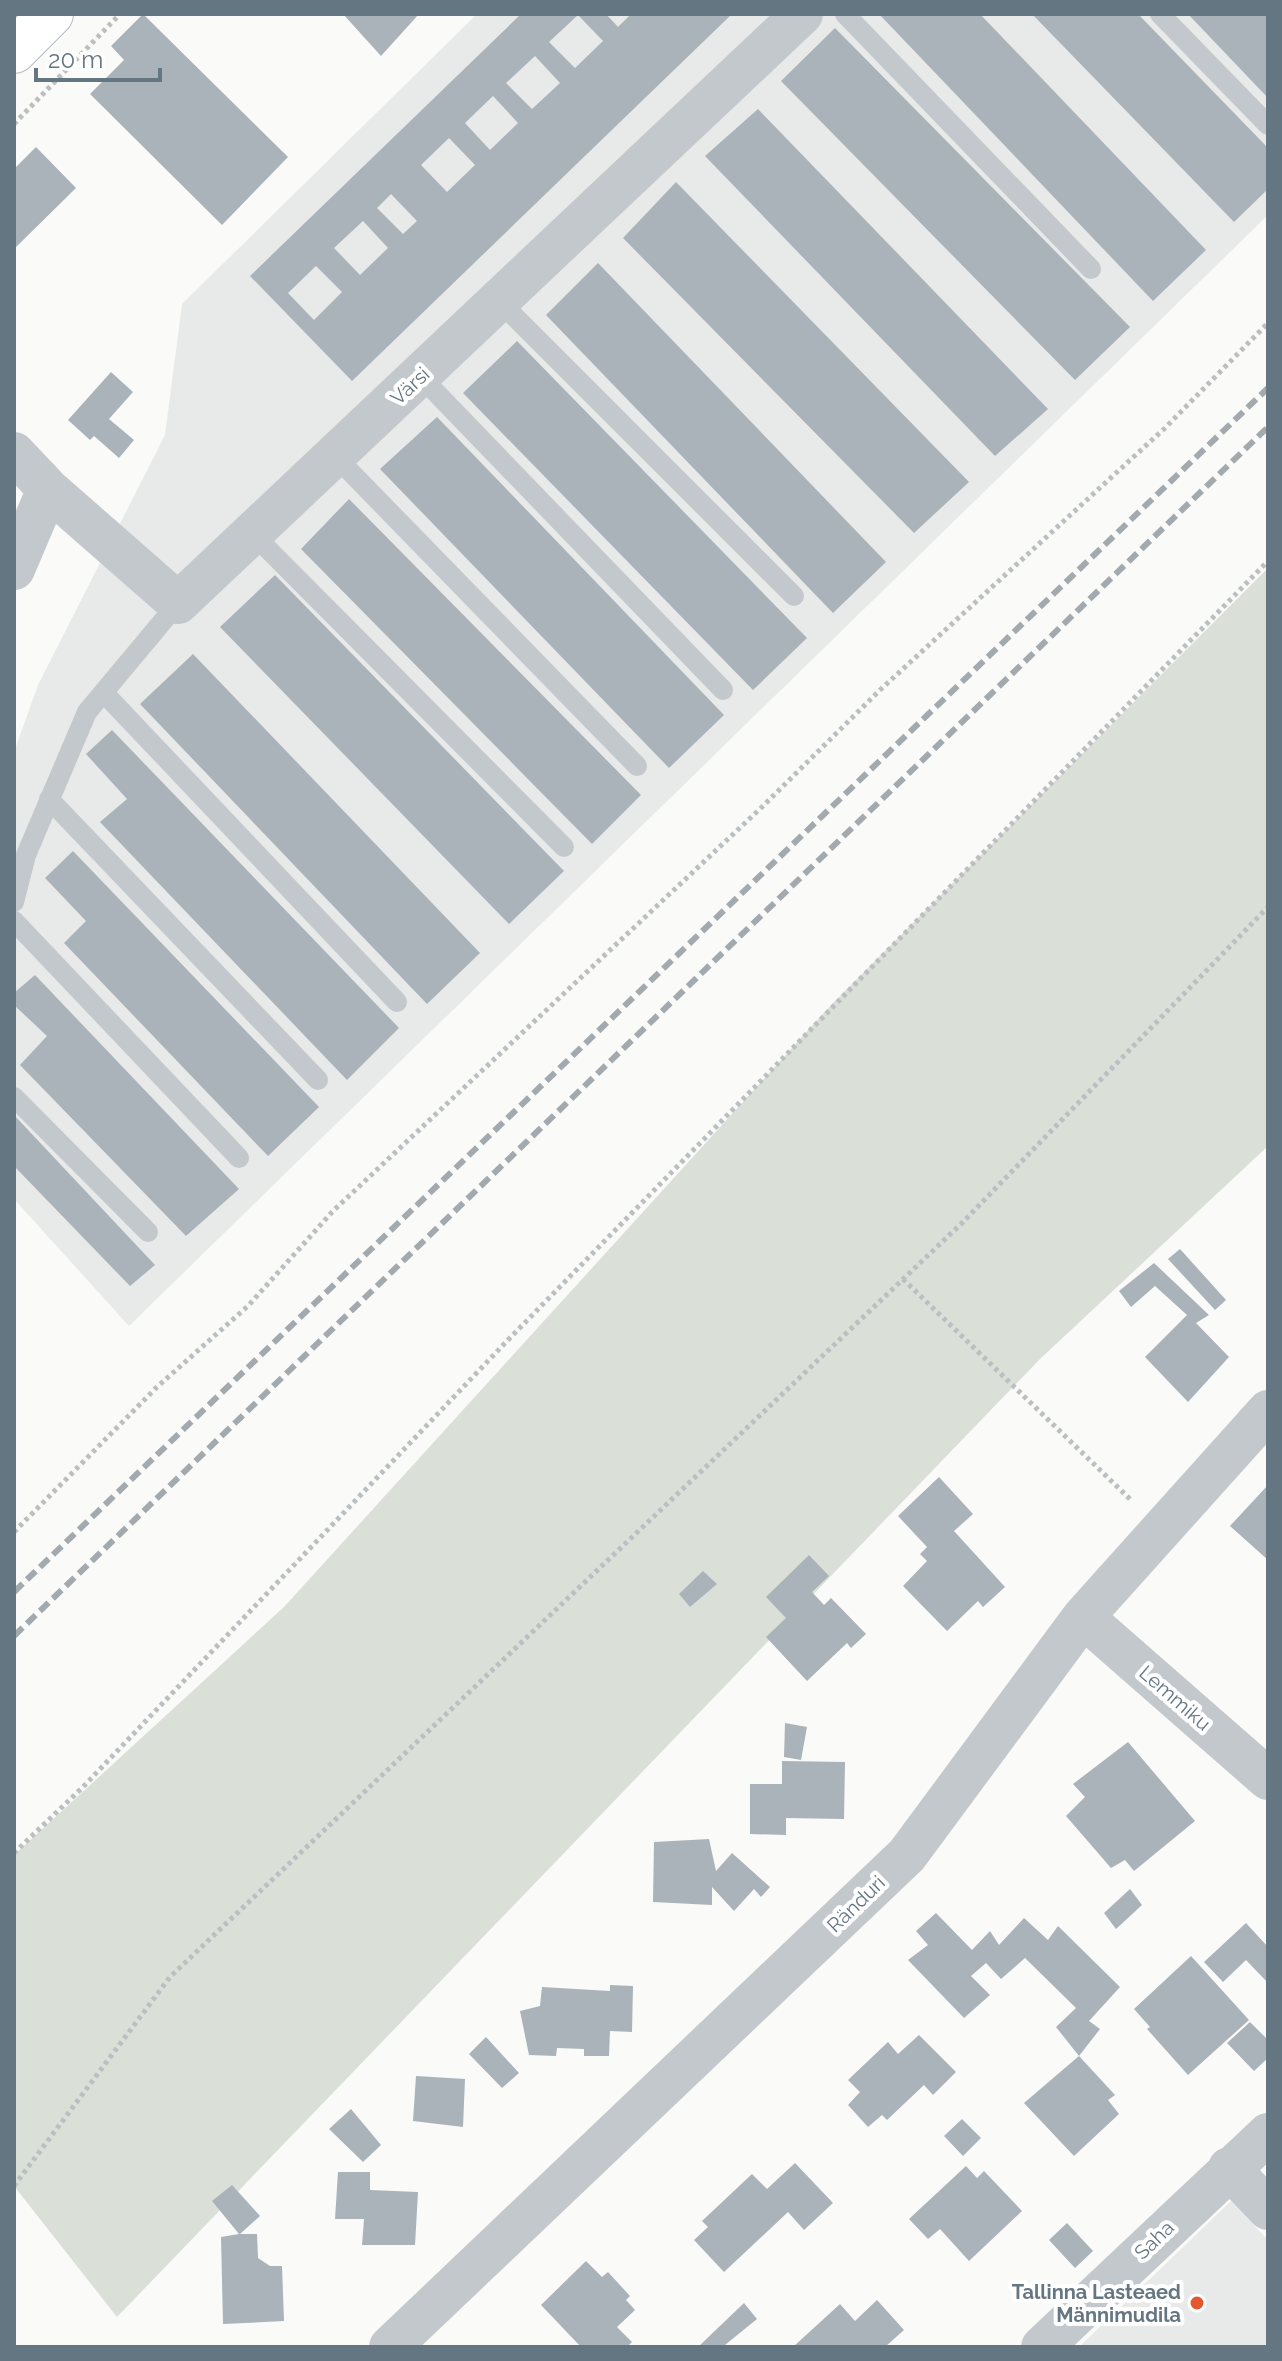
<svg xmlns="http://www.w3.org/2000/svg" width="1282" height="2361" font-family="Raleway,sans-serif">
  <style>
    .built { fill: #e8e9e9 }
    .green { fill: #dadfd7 }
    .building { fill: #aab3b9; fill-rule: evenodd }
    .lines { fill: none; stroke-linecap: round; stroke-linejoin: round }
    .secondary-casing { stroke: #b3babf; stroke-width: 46 }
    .path { stroke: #bbbfc2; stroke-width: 5; stroke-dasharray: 4 4; stroke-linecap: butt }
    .lane { stroke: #c3c8cc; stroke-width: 20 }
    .street { stroke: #c3c8cc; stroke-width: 42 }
    .secondary { stroke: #fff; stroke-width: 44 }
    .rail { stroke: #a2aab0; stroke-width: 6; stroke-dasharray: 12 6; stroke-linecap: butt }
    .poi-dot { fill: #e4572e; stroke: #fff; stroke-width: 3 }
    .labels { text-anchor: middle; stroke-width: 8; stroke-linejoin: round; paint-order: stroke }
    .street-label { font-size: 20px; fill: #657683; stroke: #fff }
    .poi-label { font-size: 20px; font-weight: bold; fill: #657683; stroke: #fff; text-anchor: end }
  </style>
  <rect width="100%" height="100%" fill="#fafaf8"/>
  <path class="built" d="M477,14H1268V215L129,1326L14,1199V752L38,685L165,435L182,304Z
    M1231,2201L1268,2240V2347H1079Z"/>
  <path class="green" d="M1268,568V1146L1040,1359L117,2317L14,2186V1855L284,1607L832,1004Z"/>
  <path class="building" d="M143,14L288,157L222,225L90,94L124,60L111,46Z
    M343,14H419L381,56Z
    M521,14H606L618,27L631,14H732L352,381L250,276ZM578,15L603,41L575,68L549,42ZM535,56L560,83L532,109L506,83ZM493,96L518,123L490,150L465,123ZM449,138L475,165L447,192L421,165ZM391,194L417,221L403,234L377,208ZM363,221L388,248L360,275L334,248ZM316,266L342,292L314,320L288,293Z
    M879,14H980L1206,250L1153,301Z
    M1032,14H1138L1268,148V189L1234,222Z
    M1188,14H1268V98Z
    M835,28L1130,327L1075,380L781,81Z
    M758,109L1048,409L995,456L705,156Z
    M36,147L76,188L14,249V169Z
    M676,182L969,482L914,533L623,238Z
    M598,263L886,562L833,613L546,315Z
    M517,341L807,638L753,690L463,393Z
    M111,372L133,392L109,419L134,440L119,458L94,436L90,440L68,420Z
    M437,417L724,715L669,768L380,469Z
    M349,499L641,795L592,844L301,549Z
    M275,575L564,871L509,924L220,627Z
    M193,654L480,953L427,1004L140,704Z
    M112,730L399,1028L347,1080L100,822L127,799L86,754Z
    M73,851L319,1107L268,1156L64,943L86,921L45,878Z
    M35,975L239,1189L186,1236L20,1065L47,1036L14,1005V993Z
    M14,1115L155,1265L130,1286L14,1166Z
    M1180,1249L1226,1300L1215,1310L1168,1259Z
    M1154,1263L1209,1315L1196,1323L1229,1357L1188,1402L1145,1357L1187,1315L1155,1286L1131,1307L1119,1291Z
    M939,1477L973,1514L954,1531L1005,1587L983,1607L978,1601L947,1631L903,1586L927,1561L920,1554L927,1547L898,1516Z
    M1268,1485V1560L1230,1526Z
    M809,1555L829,1576L812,1592L824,1605L831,1598L866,1634L851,1648L847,1643L807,1681L766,1637L786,1618L766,1597Z
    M703,1571L717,1584L690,1607L679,1594Z
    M785,1723L807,1727L801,1760L784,1757Z
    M1128,1742L1195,1821L1134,1871L1125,1860L1111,1868L1066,1816L1085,1797L1073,1784Z
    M782,1761L845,1762L844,1819L786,1818V1835L750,1834V1784H782Z
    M709,1839L716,1871L732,1853L770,1887L761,1897L754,1889L734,1911L712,1887V1905L653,1902L654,1842Z
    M1130,1889L1142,1905L1116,1929L1104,1913Z
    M936,1913L972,1950L990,1931L999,1945L1024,1918L1048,1940L1058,1926L1120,1987L1089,2021L1100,2029L1079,2056L1056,2027L1076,2008L1025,1958L1001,1979L986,1963L971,1976L990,1995L964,2018L908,1960L928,1945L916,1931Z
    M1246,1923L1268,1947V1983L1246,1960L1223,1982L1204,1962Z
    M1191,1956L1249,2020L1188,2075L1147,2029L1150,2027L1134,2009Z
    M610,1985L633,1986L632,2032L610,2031L609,2056H584V2049L557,2048L556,2056L529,2055L520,2011L540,2006L542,1987L610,1991Z
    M1250,2022L1268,2040V2058L1254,2071L1227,2043Z
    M919,2035L956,2072L933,2095L924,2085L887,2120L882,2115L868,2127L848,2105L860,2092L848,2080L888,2042L898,2054Z
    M486,2037L519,2073L502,2088L469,2054Z
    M1079,2056L1115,2095L1108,2100L1119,2114L1074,2156L1024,2103Z
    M416,2076L465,2079L463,2127L413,2121Z
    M351,2109L381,2145L363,2162L329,2129Z
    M962,2119L981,2138L963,2156L944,2136Z
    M795,2163L833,2203L804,2230L788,2212L724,2272L694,2240L708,2227L702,2221L752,2174L767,2189Z
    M966,2166L977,2178L984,2171L1022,2211L969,2261L940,2229L928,2239L909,2219Z
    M338,2172H370V2190L418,2192L415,2245H362L364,2219H335Z
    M232,2185L260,2216L240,2234H257L258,2258L270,2266H282L284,2321L223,2324L221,2237L239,2234L212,2201Z
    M1067,2223L1093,2251L1075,2268L1049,2240Z
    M586,2261L602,2277L608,2272L630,2296L626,2300L635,2310L617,2327L632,2342L627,2347H581L541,2305Z
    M877,2300L904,2330L885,2347H793L840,2304L855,2321Z
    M744,2303L757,2319L725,2345L727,2347H698Z"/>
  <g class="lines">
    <g class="secondary-casing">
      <path id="secondary" d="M14,51L51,14"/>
    </g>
    <path class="path" d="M14,124L120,14
      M903,1279L1132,1501
      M14,1532L157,1387L248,1306L333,1211L762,807L880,690L1165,428L1268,323
      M14,1853L83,1787L507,1341L1268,561
      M14,2186L170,1977L961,1224L1268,907"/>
    <path class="lane" d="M845,14L1091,269
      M1160,14L1268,125
      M499,301L794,596
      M421,377L723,690
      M334,455L637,766
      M252,533L564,847
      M104,693L397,1002
      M49,799L318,1080
      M14,902L26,855L87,712L178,603
      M14,921L239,1158
      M14,1097L148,1232"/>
    <path class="street" d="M14,453L48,489L178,603L802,14
      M14,569L48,489
      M1083,1617L1268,1779
      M1229,2168L1268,2209
      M390,2347L907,1855L1083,1617L1268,1411
      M1042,2347L1268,2134"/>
    <use href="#secondary" class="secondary"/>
    <path class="rail" d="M14,1592L1268,388
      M14,1636L1268,427"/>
  </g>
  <circle class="poi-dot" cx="1197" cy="2303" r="8"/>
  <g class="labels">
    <g class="street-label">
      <text transform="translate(410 386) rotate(-43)" y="7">Värsi</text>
      <text transform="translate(1175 1698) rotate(41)" y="7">Lemmiku</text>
      <text transform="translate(856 1904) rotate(-44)" y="7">Ränduri</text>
      <text transform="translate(1154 2240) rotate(-44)" y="7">Saha</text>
    </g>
    <g class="poi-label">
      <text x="1181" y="2299">Tallinna Lasteaed<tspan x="1181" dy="23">Männimudila</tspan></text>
    </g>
  </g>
  <rect width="1282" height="2361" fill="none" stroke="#657683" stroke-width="32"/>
  <path d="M36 68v12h124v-12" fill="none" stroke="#657683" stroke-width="4"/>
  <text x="48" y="68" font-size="24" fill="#657683" stroke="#ffffff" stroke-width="6" paint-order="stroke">20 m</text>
</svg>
